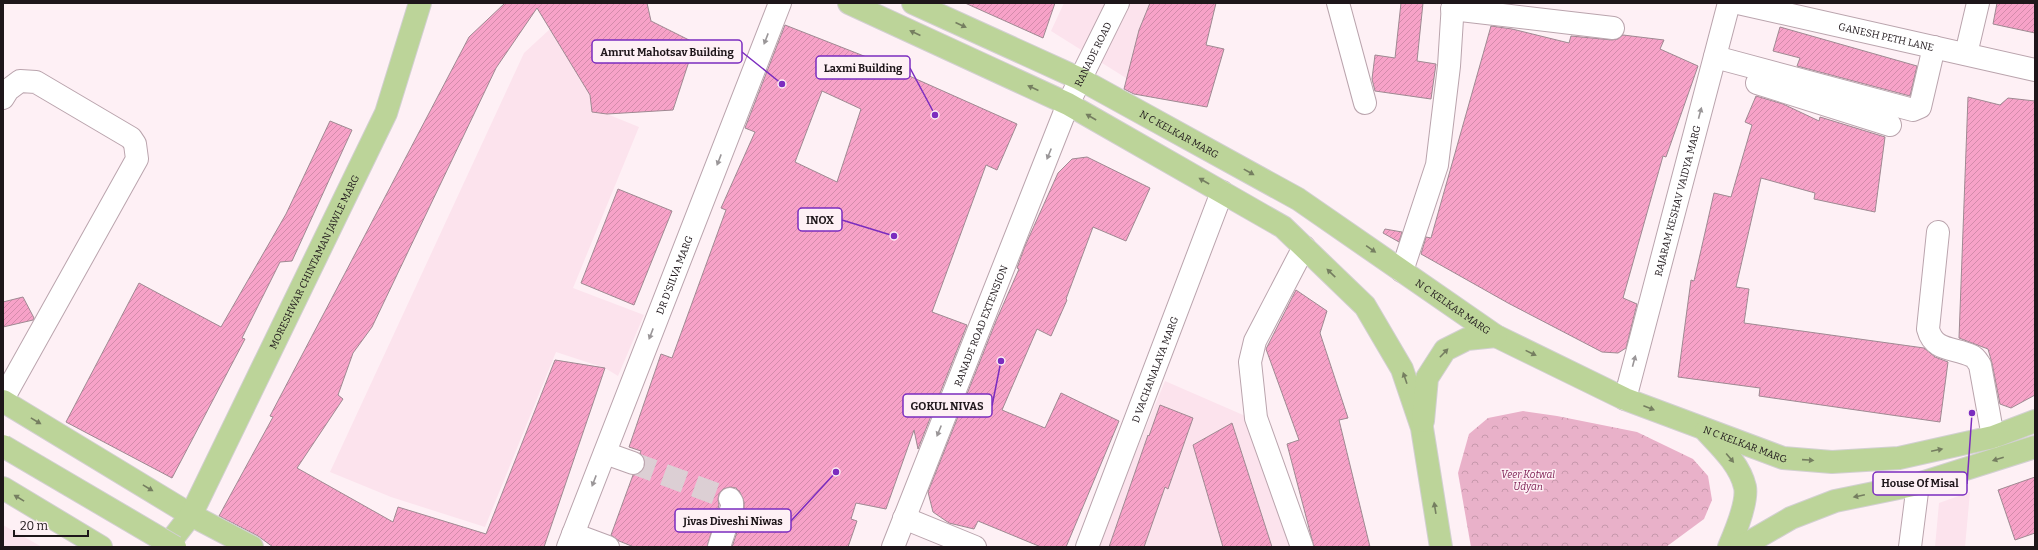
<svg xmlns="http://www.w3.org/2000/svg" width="2038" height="550" font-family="Bitter,serif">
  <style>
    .built { fill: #fce3ed }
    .park { fill: url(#park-crowns) }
    .building { fill: url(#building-hatch); stroke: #9f8992; fill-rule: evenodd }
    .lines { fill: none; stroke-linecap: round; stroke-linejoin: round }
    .minor-tunnel { stroke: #dccfd4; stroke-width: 22; stroke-dasharray: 22 11; stroke-linecap: butt }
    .minor-casing { stroke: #baa4ad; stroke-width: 24 }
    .major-casing { stroke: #d2d0d1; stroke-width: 24 }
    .minor { stroke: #fff; stroke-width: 22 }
    .major { stroke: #bcd499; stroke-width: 22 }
    .major-bridge-casing { stroke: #d2d0d1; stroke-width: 24; stroke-linecap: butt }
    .major-bridge { stroke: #bcd499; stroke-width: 22 }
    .oneway { fill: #757e60 }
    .oneway2 { fill: #9a9698 }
    .labels { text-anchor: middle; stroke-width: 3; stroke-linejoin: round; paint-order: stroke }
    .street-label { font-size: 10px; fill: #1e161a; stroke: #fef0f5 }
    .park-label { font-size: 10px; font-style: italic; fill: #7c1c51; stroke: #fef0f5 }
    .leader { fill: none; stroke: #7b2cbf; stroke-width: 1.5 }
    .callout-dot { fill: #7b2cbf; stroke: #fef0f5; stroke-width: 1.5 }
    .callout { fill: #fef0f5; stroke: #7b2cbf; stroke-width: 1.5 }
    .callout-label { font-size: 11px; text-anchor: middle; font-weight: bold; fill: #1e161a }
  </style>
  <defs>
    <pattern id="park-crowns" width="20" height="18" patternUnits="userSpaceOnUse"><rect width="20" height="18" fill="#e9b1c9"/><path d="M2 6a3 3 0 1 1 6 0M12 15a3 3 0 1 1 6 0" fill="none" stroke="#c798ac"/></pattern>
    <pattern id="building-hatch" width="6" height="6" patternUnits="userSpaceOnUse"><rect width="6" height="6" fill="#f7a2c8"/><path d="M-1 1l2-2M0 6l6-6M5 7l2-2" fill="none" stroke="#d38bab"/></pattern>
  </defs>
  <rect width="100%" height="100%" fill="#fef0f5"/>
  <path class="built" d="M1064,3H1175L1134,83L1051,31Z
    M550,29L590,95L592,112L607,114L639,127L573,288L644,315L618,376L605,368L556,352L485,527L391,497L330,472L524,53Z
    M1165,381L1250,418L1291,547H1097Z
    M1970,492L1965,547H1935L1939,503Z
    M3,525L42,547H3Z"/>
  <path class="park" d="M1523,411L1557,416L1637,432L1693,459L1708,476L1712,500L1704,519L1666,547H1471L1458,473L1469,434L1488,418Z"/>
  <path class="building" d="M505,3H647L651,21L695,43L673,110L607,114L592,112L590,95L537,8L496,68L372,327L353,353L338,395L343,399L297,468L393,522L398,507L486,534L555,360L605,368L544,547H273L258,536L219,516L273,417L270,416L469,37Z
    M965,3H1055L1043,38Z
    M1150,3H1216L1206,45L1224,49L1207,107L1134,94L1124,89L1139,30Z
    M1401,3H1423L1417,61L1436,64L1431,99L1375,91L1372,79L1375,55L1395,58Z
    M1997,3H2035V33L1993,24Z
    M785,25L869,58L1017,124L997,170L986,165L932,312L967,325L918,449L914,430L886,509L856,503L851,519L857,521L848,547H732L744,511V502L740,492L736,488L730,487L723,489L719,494L718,499L719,505L707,547H634L619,541L611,535L633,475L641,473L645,467V460L640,453L641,451L629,447L661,354L672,358L726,210L721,208L755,132L745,128ZM822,91L861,109L837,182L795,162Z
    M1491,26L1512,29L1569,43L1571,36L1612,40L1618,39L1623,35L1664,40L1660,49L1698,66L1666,157L1663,156L1623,298L1637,304L1626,348L1618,353L1602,352L1508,303L1421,254L1426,237L1431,238Z
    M1780,27L1917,66L1910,96L1797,66L1800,58L1773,51Z
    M1756,96L1783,104L1819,121L1820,117L1885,137L1875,212L1814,199L1815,193L1761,178L1736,287L1749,289L1744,323L1924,348L1935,357L1948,362L1940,422L1759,396L1760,388L1678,377L1691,280L1694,281L1714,193L1731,197L1752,125L1745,122Z
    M1968,97L2000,105L2008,98L2035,101V395L2011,408L2000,404L1992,363L1988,349L1959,338Z
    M330,121L352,130L292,261L280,262L242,338L245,339L172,478L66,422L139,283L221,327L286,214Z
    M1087,157L1150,188L1126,241L1093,227L1066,299L1067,300L1051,336L1037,329L1002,410L1045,428L1061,393L1119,421L1066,547H1041L978,521L974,529L949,523L933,512L928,492L996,321L1019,269L1017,268L1025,246L1058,173L1072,159Z
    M618,189L672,211L634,305L581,283Z
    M1385,229L1402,232L1399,242L1383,233Z
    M1296,290L1327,311L1320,333L1348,418L1339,420L1370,547H1314L1287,444L1299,440L1266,349Z
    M23,297L34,318L33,320L3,327V302Z
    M1160,405L1193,418L1168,489L1165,487L1144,547H1109L1148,435L1149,436Z
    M1232,423L1272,547H1223L1193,445Z
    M2035,477V533L2015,540L1998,490Z"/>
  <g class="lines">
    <path class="minor-tunnel" d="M633,463L730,499"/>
    <g class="minor-casing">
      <g id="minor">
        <path d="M1338,3L1365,103"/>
        <path id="s1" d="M1738,3L2035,70"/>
        <path d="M1452,9L1613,28"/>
        <path d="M1966,54L1978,3"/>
        <path d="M1715,57L1913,110L1920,107L1934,47"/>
        <path d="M1757,83L1890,125"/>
        <path d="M3,98L8,90L20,81L36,82L131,138L135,144L137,159L3,399"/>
        <path d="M1938,232L1928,329C1934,352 1954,347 1972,356C1975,357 1978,362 1980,365L1993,437"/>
        <path d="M1402,271L1437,165L1449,66L1453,3"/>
        <path id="s2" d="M1625,399L1729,3"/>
        <path d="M605,453L633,463"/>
        <path d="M904,518L975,547"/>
        <path d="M573,534L608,547"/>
        <path id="s3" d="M568,547L780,3"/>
        <path d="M719,547L732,507V502L730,499"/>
        <path id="s4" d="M893,547L1068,104L1118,3"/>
        <path id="s5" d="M1087,547L1222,192"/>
        <path d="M1302,547L1256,418L1250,362L1255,341L1304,247"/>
        <path d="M1910,547L1918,484"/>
      </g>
    </g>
    <g class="major-casing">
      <g id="major">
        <path d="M849,3L1068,104L1283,227L1365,306L1402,369L1422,428L1441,547"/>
        <path id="s6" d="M913,3L1080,79L1298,199L1496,336L1625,399L1783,458L1832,462L1899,458L1993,437L2035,421"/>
        <path d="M3,401L191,515L252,547"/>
        <path d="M1423,421L1427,378L1445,350L1467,339L1496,336"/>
        <path d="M1706,431C1721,447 1740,465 1745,487C1748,502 1735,533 1729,547"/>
        <path d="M3,488L101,547"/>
        <path id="s7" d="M166,547L191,515L386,113L420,3"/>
        <path d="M1741,547L1791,518L1835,501L1918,484L2035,447"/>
      </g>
    </g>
    <use href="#minor" class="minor"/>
    <use href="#major" class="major"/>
    <g class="major-bridge-casing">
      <path id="major-bridge" d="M3,446L175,547"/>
    </g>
    <use href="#major-bridge" class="major-bridge"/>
  </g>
  <defs><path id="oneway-solid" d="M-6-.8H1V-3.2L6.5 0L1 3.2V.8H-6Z"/></defs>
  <g class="oneway">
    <use href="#oneway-solid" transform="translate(961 25) rotate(24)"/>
    <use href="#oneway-solid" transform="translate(915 33) rotate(-155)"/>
    <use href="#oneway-solid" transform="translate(1033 88) rotate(-155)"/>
    <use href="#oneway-solid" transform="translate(1091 117) rotate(-150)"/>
    <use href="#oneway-solid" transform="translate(1249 172) rotate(29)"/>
    <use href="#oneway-solid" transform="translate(1204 181) rotate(-150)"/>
    <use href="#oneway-solid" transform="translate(1371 249) rotate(35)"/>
    <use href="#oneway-solid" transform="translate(1331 273) rotate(-136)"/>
    <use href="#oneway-solid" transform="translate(1444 353) rotate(-46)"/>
    <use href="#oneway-solid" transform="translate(1531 353) rotate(26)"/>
    <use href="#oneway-solid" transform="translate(1405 378) rotate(-109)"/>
    <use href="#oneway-solid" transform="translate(1649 408) rotate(21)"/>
    <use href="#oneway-solid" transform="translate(36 421) rotate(31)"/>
    <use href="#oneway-solid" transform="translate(1937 450) rotate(-12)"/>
    <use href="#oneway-solid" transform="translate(1730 458) rotate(50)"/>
    <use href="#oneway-solid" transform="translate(1998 459) rotate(163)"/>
    <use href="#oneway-solid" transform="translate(1808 460) rotate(4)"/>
    <use href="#oneway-solid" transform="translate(148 488) rotate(31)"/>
    <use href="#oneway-solid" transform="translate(1859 496) rotate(168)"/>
    <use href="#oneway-solid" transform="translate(19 498) rotate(-149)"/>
    <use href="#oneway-solid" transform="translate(1435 508) rotate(-99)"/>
  </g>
  <g class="oneway2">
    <use href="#oneway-solid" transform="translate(766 39) rotate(111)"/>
    <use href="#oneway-solid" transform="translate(1700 113) rotate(-75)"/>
    <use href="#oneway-solid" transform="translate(1049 154) rotate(112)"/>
    <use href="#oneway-solid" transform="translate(719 160) rotate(111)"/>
    <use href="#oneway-solid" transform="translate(651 334) rotate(111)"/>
    <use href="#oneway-solid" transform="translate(1634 361) rotate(-75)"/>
    <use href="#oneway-solid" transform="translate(939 431) rotate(112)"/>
    <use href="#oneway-solid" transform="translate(594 481) rotate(111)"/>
  </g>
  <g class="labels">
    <g class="street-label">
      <text dy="4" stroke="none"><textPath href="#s1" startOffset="152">GANESH PETH LANE</textPath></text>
      <text dy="4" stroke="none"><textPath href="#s4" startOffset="532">RANADE ROAD</textPath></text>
      <text dy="4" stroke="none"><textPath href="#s6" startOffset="297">N C KELKAR MARG</textPath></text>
      <text dy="4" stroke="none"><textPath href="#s2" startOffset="205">RAJARAM KESHAV VAIDYA MARG</textPath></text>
      <text dy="4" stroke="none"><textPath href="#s7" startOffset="322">MORESHWAR CHINTAMAN JAWLE MARG</textPath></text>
      <text dy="4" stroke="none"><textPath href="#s3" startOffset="292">DR D'SILVA MARG</textPath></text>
      <text dy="4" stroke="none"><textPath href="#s6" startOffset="621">N C KELKAR MARG</textPath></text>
      <text dy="4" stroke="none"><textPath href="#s4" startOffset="238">RANADE ROAD EXTENSION</textPath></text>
      <text dy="4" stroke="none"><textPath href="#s5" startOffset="190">D VACHANALAYA MARG</textPath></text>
      <text dy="4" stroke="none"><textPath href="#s6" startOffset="945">N C KELKAR MARG</textPath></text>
    </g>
    <g class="park-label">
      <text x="1528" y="478">Veer Kotwal<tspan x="1528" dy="12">Udyan</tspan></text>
    </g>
  </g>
  <path class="leader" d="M782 84L742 52M935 115L910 68M894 236L842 220M1001 361L992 406M1972 413L1967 484M836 472L791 521"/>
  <g class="callout-dot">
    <circle cx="782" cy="84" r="4"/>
    <circle cx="935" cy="115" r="4"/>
    <circle cx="894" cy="236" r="4"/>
    <circle cx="1001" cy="361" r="4"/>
    <circle cx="1972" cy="413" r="4"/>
    <circle cx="836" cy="472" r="4"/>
  </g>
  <g class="callout">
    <rect x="592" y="40" width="150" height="23" rx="4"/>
    <rect x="816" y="56" width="94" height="23" rx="4"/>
    <rect x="798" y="208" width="44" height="23" rx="4"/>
    <rect x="903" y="394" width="89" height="23" rx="4"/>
    <rect x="1873" y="472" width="94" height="23" rx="4"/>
    <rect x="675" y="509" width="116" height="23" rx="4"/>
  </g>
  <g class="callout-label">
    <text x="667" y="56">Amrut Mahotsav Building</text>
    <text x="863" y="72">Laxmi Building</text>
    <text x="820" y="224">INOX</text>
    <text x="947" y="410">GOKUL NIVAS</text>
    <text x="1920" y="487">House Of Misal</text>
    <text x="733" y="525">Jivas Diveshi Niwas</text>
  </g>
  <rect width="2038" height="550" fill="none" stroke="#1e161a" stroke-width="8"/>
  <path d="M14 530v6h74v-6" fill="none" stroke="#1e161a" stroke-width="2"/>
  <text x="20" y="530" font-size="12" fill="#1e161a" stroke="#fef0f5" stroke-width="3" paint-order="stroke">20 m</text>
</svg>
